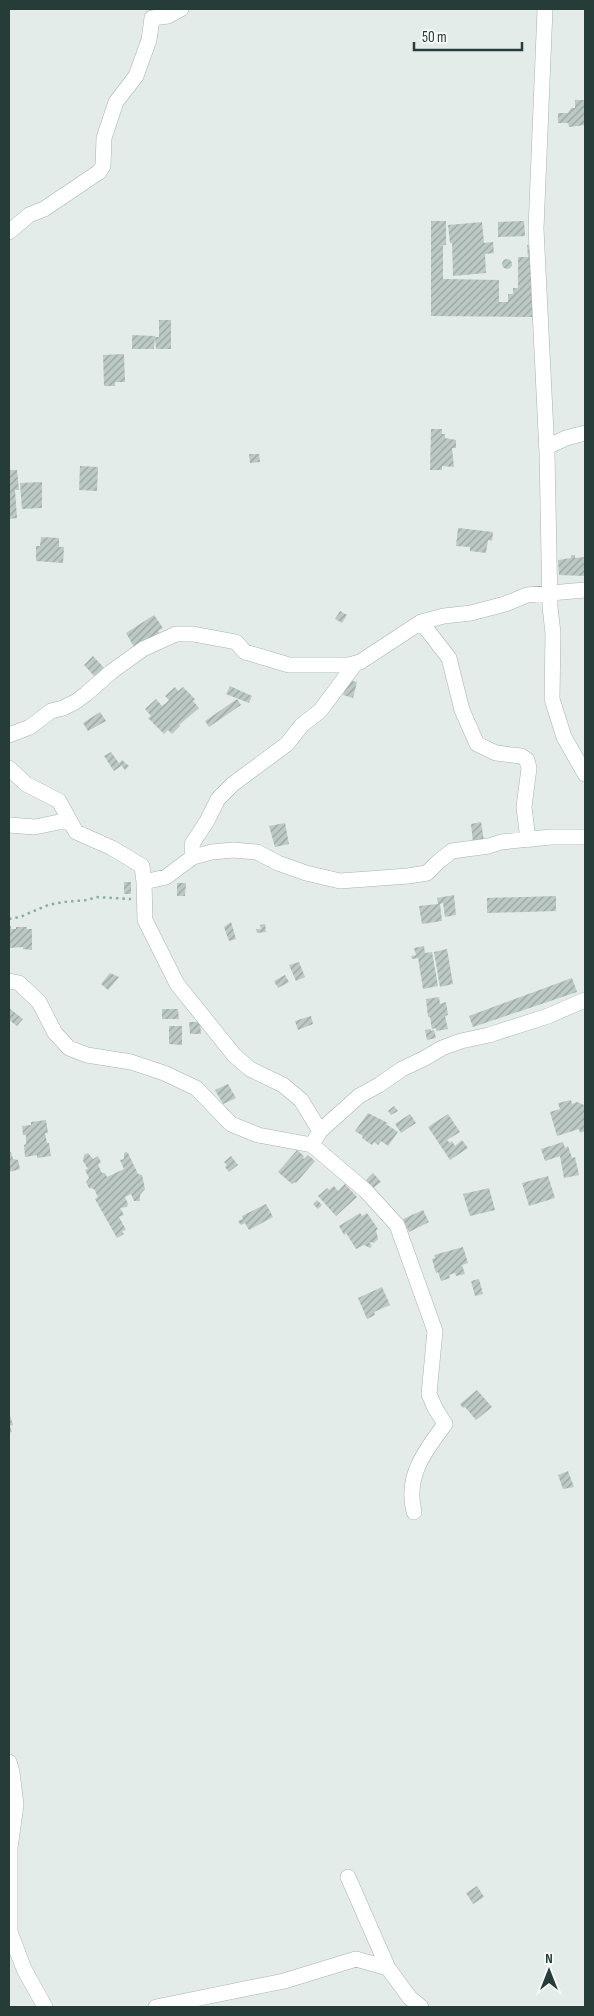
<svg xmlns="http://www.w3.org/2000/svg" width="594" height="2016" font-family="'Sofia Sans Condensed',sans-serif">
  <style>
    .building { fill: url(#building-hatch) }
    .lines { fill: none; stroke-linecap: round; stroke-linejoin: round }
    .minor-casing { stroke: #a7b4b0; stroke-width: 16 }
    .path { stroke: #87ada4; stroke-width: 2.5; stroke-dasharray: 2.5 4; stroke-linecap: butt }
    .minor { stroke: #fff; stroke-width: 15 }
  </style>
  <defs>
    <pattern id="building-hatch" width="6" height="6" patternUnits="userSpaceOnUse" patternTransform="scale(1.25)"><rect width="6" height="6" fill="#bcc9c5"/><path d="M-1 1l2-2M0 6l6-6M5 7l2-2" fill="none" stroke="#99a4a1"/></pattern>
  </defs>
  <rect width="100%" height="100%" fill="#e4ece9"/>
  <path class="building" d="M575,100H585V125L569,127L568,123H558V113H568L571,108H575Z
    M431,221H446V245H443V279L499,280V302H508V294H513V288H518V257H528L527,245H533L532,317L431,316Z
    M524,221L525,236L498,237V222Z
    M482,222L484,243L493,242L494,253L485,254L486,273L453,276L452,243H450L448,225Z
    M502 264a5 5 0 1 1 10 0a5 5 0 1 1-10 0Z
    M159,320H171V349H156L155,337H159Z
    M132,335L155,336L154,349H132Z
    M124,354L125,382H115V386H104L103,355Z
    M431,429H442V434H445V438L456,440V448H452L454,467L442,466V470H430Z
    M249,454H259L260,462L250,463Z
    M80,466L98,467L97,491L79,490Z
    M9,470H17L19,490H15L17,518L9,519Z
    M42,482V508L22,509L20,483Z
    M458,528L493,532L492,541L488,540L486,553L470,551V547L456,546Z
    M41,537L59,538V547H64L63,563L36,561V546H40Z
    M571,555H575V558L585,557V576L559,575L558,560L571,558Z
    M340,611L347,615L342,623L335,619Z
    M154,615L163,628L158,631L160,634L134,647L126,633Z
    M93,656L106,670L97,679L84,665Z
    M347,680L357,682L353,698L343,695Z
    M230,686L252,696L249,703L226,694Z
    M175,687L178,691L183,687L195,699L193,701L199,708L179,725L180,726L172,734L168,730L164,734L148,718L151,716L145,709L156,699L162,706L166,703L169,700L165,696Z
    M237,699L241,705L209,727L205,721Z
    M100,712L106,721L88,731L83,723Z
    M111,752L121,766L114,771L104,756Z
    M122,760L129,766L125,770L119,763Z
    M481,822L484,841L473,843L471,824Z
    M285,823L289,844L275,847L269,826Z
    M124,882H131V894H124Z
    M177,883H186L185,896H177Z
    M454,895L456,915L445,917L443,903L440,904L442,921L422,924L419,906L438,904L437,898Z
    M556,896V911L487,913V898Z
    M231,922L236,939L229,941L224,927Z
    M265,924L266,932L257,933L256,929H261L260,925Z
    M9,926H11V929H16V927H27V929H32V950L23,949V947L9,948Z
    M424,946L425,953L432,952L438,986L423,989L418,958L412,959L411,956L416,955L414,948Z
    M447,949L453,984L440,987L434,952Z
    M299,962L305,977L296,981L289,965Z
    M110,973L119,977L108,990L101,984Z
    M285,975L289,982L278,988L274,981Z
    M572,978L577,992L473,1027L469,1016Z
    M439,997L440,1004L446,1002L448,1015L445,1016L448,1029L436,1031V1028L432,1029L430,1017H428L426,999Z
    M9,1008L23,1019L17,1026L9,1020Z
    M162,1009H178L179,1019H162Z
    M311,1016L313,1024L298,1030L295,1021Z
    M189,1022H200L201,1034H190Z
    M169,1026H182V1045L169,1044Z
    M431,1029V1031L434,1030L436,1038L427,1040L425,1030Z
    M228,1084L236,1098L223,1104L215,1090Z
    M571,1100L572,1104L577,1102L584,1105L585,1131L580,1133L579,1129L557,1136L550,1112L560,1109L558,1103Z
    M394,1106L398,1111L391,1115L388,1111Z
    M368,1113L388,1123L386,1124L398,1132L388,1146L381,1141L378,1145L374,1142L372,1145L362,1138L363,1136L355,1131Z
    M410,1114L416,1123L401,1133L395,1124Z
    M448,1114L460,1132L447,1140L450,1143L452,1141L455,1146L462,1140L468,1148L450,1160L428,1127Z
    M46,1120L48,1133H45L47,1143H49L51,1156L37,1158V1155L25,1157L24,1145L26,1144V1135H23L22,1126L31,1125V1122Z
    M563,1142L565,1148L568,1146L572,1158L575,1157L579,1175L564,1178L560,1156L545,1161L541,1149Z
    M297,1150L304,1156L303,1158L304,1159L308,1155L315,1161L296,1183L295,1182L292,1184L278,1172Z
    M11,1152L13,1159L18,1160L20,1169L9,1172V1153Z
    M126,1152L128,1153L138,1174L142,1175L145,1189L140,1195V1201H134L131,1194L125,1197L128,1204L127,1207L120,1208L124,1215L119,1217L126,1230L122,1231L124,1234L117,1238L95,1199L98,1197L94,1189L89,1188L86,1182L89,1178L85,1170L88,1169L83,1161L84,1155L88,1153L93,1159L98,1156L101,1162L98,1165L102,1173H105L107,1177L124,1169L120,1160L124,1159V1153Z
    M231,1156L238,1165L229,1172L225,1167L227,1165L224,1162Z
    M373,1173L381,1182L373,1188L366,1180Z
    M548,1176L555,1198L529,1206L522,1183Z
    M345,1184L357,1197L336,1216L318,1196L327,1188L329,1190L334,1186L338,1191Z
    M489,1188L495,1210L470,1216L463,1194Z
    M317,1200L322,1205L318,1209L313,1204Z
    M266,1204L273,1217L249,1230L245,1223L241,1225L238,1221L243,1219L242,1216Z
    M423,1210L429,1222L409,1232L403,1219Z
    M360,1213L362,1216L367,1213L378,1229L376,1230L378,1239L374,1243L369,1242L372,1246L370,1248L364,1245L356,1249L346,1233L344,1235L339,1226Z
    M463,1247L468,1263L462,1265L465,1274L456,1276L455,1273L449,1275L450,1278L441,1281L438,1272L436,1273L432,1259L435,1258L434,1255Z
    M479,1279L483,1294L475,1296L471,1281Z
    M382,1287L390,1305L374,1312L375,1315L367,1319L358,1298Z
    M477,1390L492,1407L476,1420L465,1407L463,1408L460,1404Z
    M9,1412L13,1425L10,1426L12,1432L9,1433Z
    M568,1471L574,1487L563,1489L558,1475Z
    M477,1886L484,1897L473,1904L466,1893Z"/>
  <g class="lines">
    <g class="minor-casing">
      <path id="minor" d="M545,9L536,229L547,453L550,607L553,633L552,699L564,737L585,774
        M9,232L29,215L44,209L99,172L103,166L104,138L116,102L136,76L149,40L152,18L168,16L181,9
        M547,447L566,438L585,433
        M421,622L444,616L471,613L505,604L527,595L585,590
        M9,735L30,727L51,711L63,708L75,702L86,694L111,672L143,649L176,634H193L236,642L245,652L289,665H349L360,662L421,622L449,658L462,710L477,744L496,753L521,756L527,760L529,768L524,807L528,840
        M9,768L26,784L59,801L76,832L112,848L142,866L144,882L145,920L177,984L234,1055L250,1069L283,1085L301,1100L320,1131L312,1145
        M9,825L35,827L59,822H70
        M193,857L192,844L207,821L218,799L233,784L287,744L302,725L320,711L355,664
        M144,882L166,877L193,857L212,852L233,850L257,852L278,863L306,873L340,881L408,876L427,873L438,862L452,851L489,846L501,842L551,837H585
        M9,981L19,983L39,1002L55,1033L69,1048L87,1055L131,1062L164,1073L196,1088L231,1124L258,1135L312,1145L366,1191L397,1225L435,1331L429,1394L435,1408L445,1424C425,1451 405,1476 414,1512
        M320,1131L359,1096L379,1085L402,1069L425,1058L442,1048L461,1041L489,1035L548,1016L585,1000
        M9,1762L12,1772L16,1805L10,1848V1932L24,1969L45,2007
        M348,1877L388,1968
        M156,2007L284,1981L356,1959L388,1968L410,1998L421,2007"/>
    </g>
    <path class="path" d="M9,919L20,917L48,905L63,902L88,900L96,897L131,899"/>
    <use href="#minor" class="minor"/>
  </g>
  <rect width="594" height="2016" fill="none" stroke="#253c38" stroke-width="20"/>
  <g transform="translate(549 1971)" stroke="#f4f9f7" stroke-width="4" paint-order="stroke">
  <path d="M0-4L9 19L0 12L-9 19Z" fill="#253c38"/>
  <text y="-8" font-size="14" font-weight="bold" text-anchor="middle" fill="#253c38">N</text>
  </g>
  <path d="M414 42v8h108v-8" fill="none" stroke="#253c38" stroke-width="2.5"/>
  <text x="422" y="42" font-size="15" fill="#253c38" stroke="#f4f9f7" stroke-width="4" paint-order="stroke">50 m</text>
</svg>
